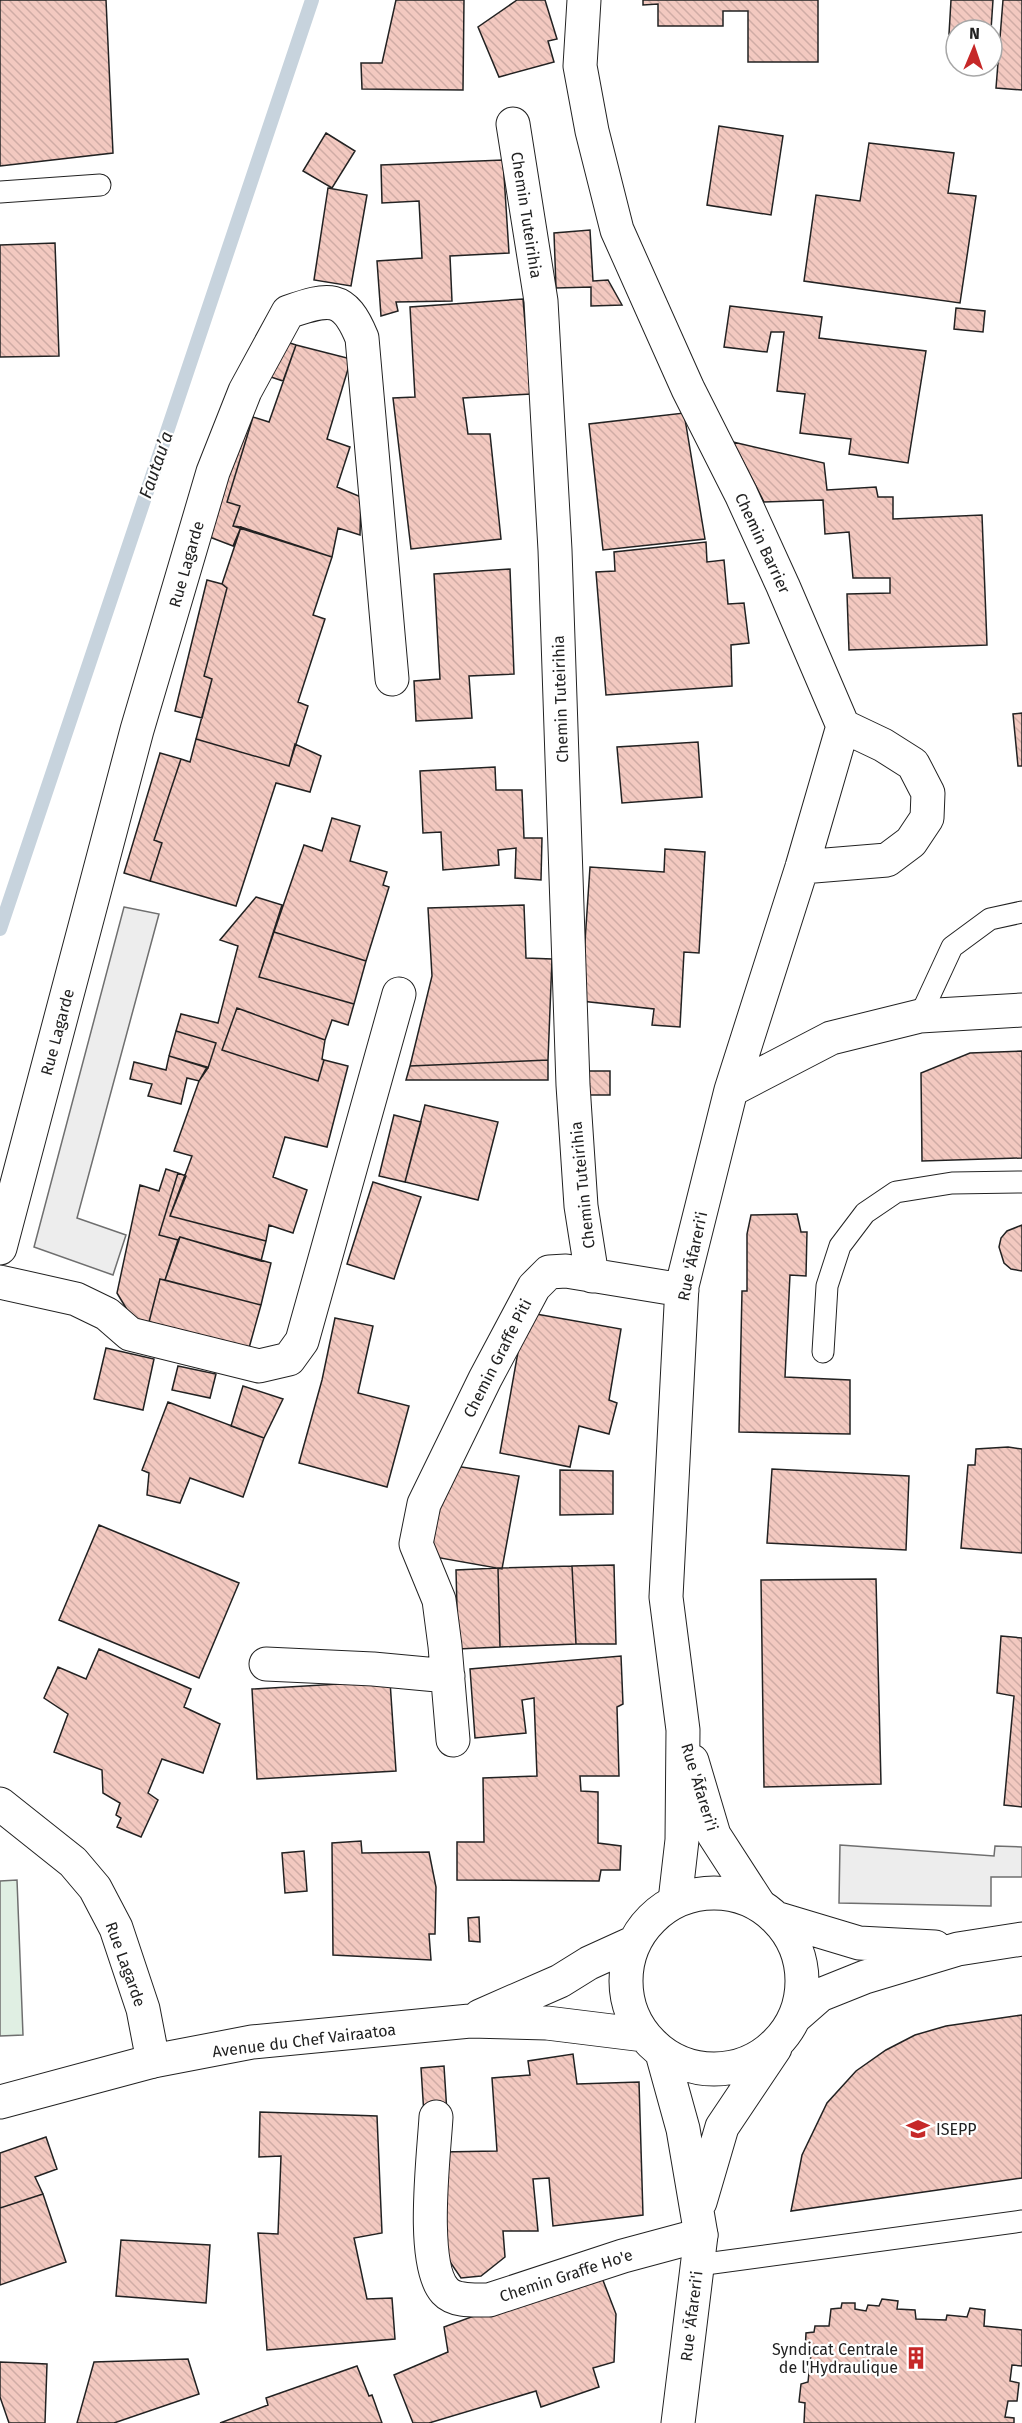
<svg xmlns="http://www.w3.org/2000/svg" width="1022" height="2423" font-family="'Fira Sans',sans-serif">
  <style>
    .pitch { fill: #e0efe3; stroke: #6f6f6f; stroke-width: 1.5 }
    .parking { fill: #ededed; stroke: #6f6f6f; stroke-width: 1.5 }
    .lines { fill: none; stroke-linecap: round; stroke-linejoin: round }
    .stream { stroke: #c7d3dd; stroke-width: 14 }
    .building { fill: url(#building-back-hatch); stroke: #222; stroke-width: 1.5 }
    .service-casing { stroke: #222; stroke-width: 23 }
    .minor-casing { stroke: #222; stroke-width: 35 }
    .secondary-casing { stroke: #222; stroke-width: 35 }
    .service { stroke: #fff; stroke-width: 21 }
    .minor { stroke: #fff; stroke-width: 33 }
    .secondary { stroke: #fff; stroke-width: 33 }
    .labels { text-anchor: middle; stroke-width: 4.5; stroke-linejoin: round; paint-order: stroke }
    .street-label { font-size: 16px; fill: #222; stroke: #fff }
    .poi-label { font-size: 16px; fill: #222; stroke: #fff; text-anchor: start }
    .water-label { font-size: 18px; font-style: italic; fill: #222; stroke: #fff }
  </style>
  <defs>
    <pattern id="building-back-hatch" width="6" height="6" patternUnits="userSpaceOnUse" patternTransform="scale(1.5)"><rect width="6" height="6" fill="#f3c9c0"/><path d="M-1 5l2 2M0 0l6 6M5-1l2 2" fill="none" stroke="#d0aca5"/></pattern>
  </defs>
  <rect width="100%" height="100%" fill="#fff"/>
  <path class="pitch" d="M17,1880L23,2035L0,2036V1881Z"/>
  <path class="parking" d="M124,907L159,914L77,1218L126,1235L113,1275L34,1247Z
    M840,1845L994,1856L995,1846L1022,1847V1877H991V1906L839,1903Z"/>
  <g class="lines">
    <path class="stream" d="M0,929L312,0"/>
  </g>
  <path class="building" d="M0,0H106L113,153L0,166Z
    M396,0H464L463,90L362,89L361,63H382Z
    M517,0H545L557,39L548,41L554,62L499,77L478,27Z
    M643,0H818V62H748V11H723V26H658V4L643,5Z
    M951,0H993L991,30H956V35L949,34Z
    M1003,0H1022V90L996,88Z
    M719,126L783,136L771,215L707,205Z
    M326,133L355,151L332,188L303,171Z
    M869,143L954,153L948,193L976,196L960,303L804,281L816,195L860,201Z
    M503,160L509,253L450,256L452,301L396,302L398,311L381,316L377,261L422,258L419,201L382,203L381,165Z
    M328,188L367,195L351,286L314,280Z
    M590,230L593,281L608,280L622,305L591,306V287L556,288L554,233Z
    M55,243L59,356L0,357V245Z
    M523,299L531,394L463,398L468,434H490L501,539L411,549L393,398L415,397L410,307Z
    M730,306L822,317L819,338L926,351L908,463L849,454L851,439L800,433L805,394L777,391L784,332H771L767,352L724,347Z
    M956,308L985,311L983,332L954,329Z
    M278,339L296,345L283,381L265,375Z
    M296,345L351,359L327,439L350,447L337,487L361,497L360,535L338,528L332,557L233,526L240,506L227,502L253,417L269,422Z
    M684,413L705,539L603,550L589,424Z
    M244,416L253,417L227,502L240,506L233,526L241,527L233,546L207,536Z
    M733,442L824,463L827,490L876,487L878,497H893V519L982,515L987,645L849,650L847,594L890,593V578H853L849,532L825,534L823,500L764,502Z
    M241,527L332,557L313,615L325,619L298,702L308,706L289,766L196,739L212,679L204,676L227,588L222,584Z
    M706,542L707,562L724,560L728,604L744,603L749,643L731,645L732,686L606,695L596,572L615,571L614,552Z
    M510,569L514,674L469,676L472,718L416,721L414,681L440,679L434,574Z
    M207,580L222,584L227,588L204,676L212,679L202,718L175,711Z
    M1022,713V766H1018L1013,714Z
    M196,739L289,766L295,744L321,756L310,792L276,783L236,906L150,881L162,843L154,840L181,759L190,762Z
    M698,742L702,797L622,803L617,747Z
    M160,753L181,759L154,840L162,843L150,881L124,873Z
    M495,767L496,790H522L524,838H542L541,880L515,878L516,848L498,850L499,865L443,870L441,832L423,833L420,771Z
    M332,818L360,826L350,861L387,872L383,885L389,887L366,961L274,932L304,845L322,851Z
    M665,849L705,852L699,953L684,952L680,1027L652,1025L654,1009L581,1001L590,867L664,872Z
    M256,897L282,905L259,977L354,1004L348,1025L332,1020L325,1040L237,1008L222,1050L318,1081L324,1060L348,1066L327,1147L285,1137L273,1177L307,1190L293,1233L269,1225L266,1241L170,1216L192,1156L174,1151L199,1081L208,1068L216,1043L176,1031L181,1014L218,1023L238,946L220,940Z
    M524,905L526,958L552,959L548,1060L410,1066L432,976L428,908Z
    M274,932L366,961L354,1004L259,977Z
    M237,1008L325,1040L322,1059L324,1060L318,1081L222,1050Z
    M176,1031L216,1043L208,1068L169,1056Z
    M1022,1051V1158L922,1161L921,1073L970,1053Z
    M169,1056L207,1067L199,1081L187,1078L181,1104L148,1096L152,1084L130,1079L134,1062L166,1070Z
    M548,1060V1080H406L410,1066Z
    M588,1071H610V1095H588Z
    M425,1105L498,1122L478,1200L405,1182Z
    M394,1115L421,1122L405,1182L379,1176Z
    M166,1169L178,1173L159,1235L178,1240L165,1280L160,1279L149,1322L132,1318L117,1293L140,1185L159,1191Z
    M178,1173L186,1176L170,1216L266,1241L261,1261L180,1237L178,1240L159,1235Z
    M373,1182L421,1197L394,1279L347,1264Z
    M797,1214L801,1232H807L806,1276L790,1275L785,1377L850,1380V1434L739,1432L742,1291H747V1234L751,1215Z
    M1022,1225V1271L1011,1269L1004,1263L999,1247L1001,1238L1007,1231Z
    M180,1237L271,1263L261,1305L165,1280Z
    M160,1279L261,1305L249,1348L149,1322Z
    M536,1314L621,1329L609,1400L617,1403L609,1434L579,1426L570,1467L500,1453L521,1335Z
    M335,1318L373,1326L358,1393L409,1406L387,1487L299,1463L322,1380Z
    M106,1348L154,1359L143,1410L94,1399Z
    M178,1366L216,1374L210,1398L172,1390Z
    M243,1386L283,1399L264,1438L231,1426Z
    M168,1402L264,1438L243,1497L190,1478L180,1503L147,1495L149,1473L142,1470Z
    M1008,1447L1022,1449V1553L961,1548L968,1465H975L976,1449Z
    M455,1466L519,1476L502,1569L429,1556L440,1493Z
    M772,1469L909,1476L906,1550L767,1543Z
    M560,1470L613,1471V1514L560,1515Z
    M99,1525L239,1583L199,1678L59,1620Z
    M614,1565L616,1644H576L572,1566Z
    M572,1566L576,1644L500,1647L498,1568Z
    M498,1568L500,1647L458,1649L456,1570Z
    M876,1579L881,1784L764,1787L761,1580Z
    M1001,1636L1022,1638V1807L1004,1805L1014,1696L997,1693Z
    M99,1649L191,1689L184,1707L220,1724L203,1773L162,1759L148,1793L158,1800L141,1837L117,1827L121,1818L116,1815L120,1803L103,1793L102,1770L54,1752L68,1714L44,1698L58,1667L86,1679Z
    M621,1656L623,1704L617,1707L619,1776H580L581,1791L598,1792V1843L621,1846L620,1870H601L599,1881L457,1880V1842H484L483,1778L537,1776L534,1698L522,1700L526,1733L475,1738L470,1669Z
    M390,1681L396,1771L257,1779L252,1689Z
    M361,1841L362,1853L429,1852L436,1887L435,1934H429L431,1960L333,1955L332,1843Z
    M304,1851L307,1891L285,1893L282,1853Z
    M479,1917L480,1942L469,1941L468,1918Z
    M1022,2015V2178L791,2211L802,2155L827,2103L856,2071L886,2050L915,2035L946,2026Z
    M573,2054L577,2084L639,2082L643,2215L553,2226L549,2178L533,2179L538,2231H503L505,2257L481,2276L461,2278L444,2253L441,2152L497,2151L492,2078L530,2075L528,2061Z
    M444,2066L447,2113L424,2115L421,2068Z
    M260,2112L377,2116L382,2233L354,2238L367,2299L392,2298L395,2339L267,2350L258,2233L278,2234L281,2156L259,2157Z
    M46,2137L57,2169L35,2177L43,2194L0,2208V2153Z
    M43,2194L66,2262L0,2285V2208Z
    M121,2240L210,2245L206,2303L116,2296Z
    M599,2270L616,2314L614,2362L593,2368L599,2387L541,2407L536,2391L429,2423H413L394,2375L448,2352L444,2327Z
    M882,2299L898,2301L897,2309L915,2310L916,2319L946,2320L947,2315L967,2317L970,2308L985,2310L984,2326L1022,2330V2366L1012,2365L1010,2381L1019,2383L1017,2401H1008L1005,2417L1014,2418V2423H804L805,2403L799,2402L801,2384L808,2382L811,2354L805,2353L806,2333L814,2332L815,2326H829L831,2309L841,2308L842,2303H855V2309L866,2311L868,2305L879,2306Z
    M188,2359L199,2394L114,2423H77L94,2362Z
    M0,2362L47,2364L45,2423H9L0,2397Z
    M357,2366L369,2396L372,2395L382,2423H220L268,2405L266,2398Z"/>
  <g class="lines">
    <g class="service-casing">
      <path id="service" d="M0,192L100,185
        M920,1016L952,947L990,919L1022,912
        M823,1352L827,1286L840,1246L865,1213L896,1192L952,1183L1022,1182
        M698,2265L1022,2221"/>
    </g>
    <g class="minor-casing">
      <path id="minor" d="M584,0L580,66L592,131L617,230L688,389L741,494L783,586L843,726L802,867L731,1090
        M513,124L541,301L555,550L573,1085L581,1206L592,1276
        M802,867L887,860L911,842L927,818L928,793L913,764L883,745L843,726
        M0,1248L137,730L213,472L245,391L288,312C329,298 344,294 362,338L392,679
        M0,1282L76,1299L107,1314L130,1334L259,1366L289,1359L302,1341L399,994
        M266,1664L373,1669L448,1676
        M453,1740L445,1646L439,1600L416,1544L424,1504L485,1379L534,1287L549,1272L566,1271L682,1290
        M692,1761L714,1835L758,1903
        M0,1804L73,1862L95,1888L116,1928L143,2009L153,2061
        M675,1901L682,1840L683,1730L666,1597L682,1286L731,1090L831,1038L920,1016L1022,1010
        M436,2117C434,2154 420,2264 445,2291C455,2302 475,2300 489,2300L623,2256L701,2235"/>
    </g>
    <g class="secondary-casing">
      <path id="secondary" d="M626 1981a88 88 0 1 1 176 0a88 88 0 1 1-176 0Z
        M779,1919L859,1943L935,1947
        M480,2016L560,1981L589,1963L633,1943
        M796,2016L820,1995L865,1977L958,1949L1022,1939
        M662,2053L683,2129L701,2235L678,2423
        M0,2102L153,2061L252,2042L470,2021L547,2023L644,2035
        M700,2202L722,2127L775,2048"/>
    </g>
    <use href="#service" class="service"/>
    <use href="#minor" class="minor"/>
    <use href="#secondary" class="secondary"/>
  </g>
  <defs>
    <g id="university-bare" transform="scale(1.8)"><path d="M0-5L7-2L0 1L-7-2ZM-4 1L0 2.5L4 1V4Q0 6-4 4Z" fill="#c62828" stroke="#fff" stroke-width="2.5" paint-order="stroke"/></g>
    <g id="building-bare" transform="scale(1.8)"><path d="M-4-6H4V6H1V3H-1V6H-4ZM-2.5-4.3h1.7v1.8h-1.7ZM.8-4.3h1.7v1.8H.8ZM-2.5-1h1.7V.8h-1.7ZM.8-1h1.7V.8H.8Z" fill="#c62828" stroke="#fff" stroke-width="2.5" paint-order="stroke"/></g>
  </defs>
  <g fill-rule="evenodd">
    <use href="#university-bare" x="918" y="2129"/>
    <use href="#building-bare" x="916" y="2358"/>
  </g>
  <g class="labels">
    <g class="street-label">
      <text transform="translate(527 215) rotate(81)" y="6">Chemin Tuteirihia</text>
      <text transform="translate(763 543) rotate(65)" y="6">Chemin Barrier</text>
      <text transform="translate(186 564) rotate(-74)" y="6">Rue Lagarde</text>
      <text transform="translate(560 699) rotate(-92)" y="6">Chemin Tuteirihia</text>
      <text transform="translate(57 1032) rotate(-75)" y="6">Rue Lagarde</text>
      <text transform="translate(582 1185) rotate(-96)" y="6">Chemin Tuteirihia</text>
      <text transform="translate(692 1256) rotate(-78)" y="6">Rue 'Āfareri'i</text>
      <text transform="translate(497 1358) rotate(-63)" y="6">Chemin Graffe Piti</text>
      <text transform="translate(700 1787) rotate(73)" y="6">Rue 'Āfareri'i</text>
      <text transform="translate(126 1964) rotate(70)" y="6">Rue Lagarde</text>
      <text transform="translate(304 2040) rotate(-7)" y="6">Avenue du Chef Vairaatoa</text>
      <text transform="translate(566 2275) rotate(-18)" y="6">Chemin Graffe Ho'e</text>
      <text transform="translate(691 2316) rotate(-83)" y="6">Rue 'Āfareri'i</text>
    </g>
    <g class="poi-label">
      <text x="936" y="2135">ISEPP</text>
      <text x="898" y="2355" text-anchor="end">Syndicat Centrale<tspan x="898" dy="18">de l'Hydraulique</tspan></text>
    </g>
    <g class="water-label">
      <text transform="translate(156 465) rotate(-71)" y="6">Fautau’a</text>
    </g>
  </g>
  <g transform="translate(974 48) rotate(2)"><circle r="28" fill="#ffffff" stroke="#a7a7a7" stroke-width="1.5"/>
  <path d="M0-4.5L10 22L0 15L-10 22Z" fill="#c62828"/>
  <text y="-9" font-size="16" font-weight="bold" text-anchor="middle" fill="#222222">N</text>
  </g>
</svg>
